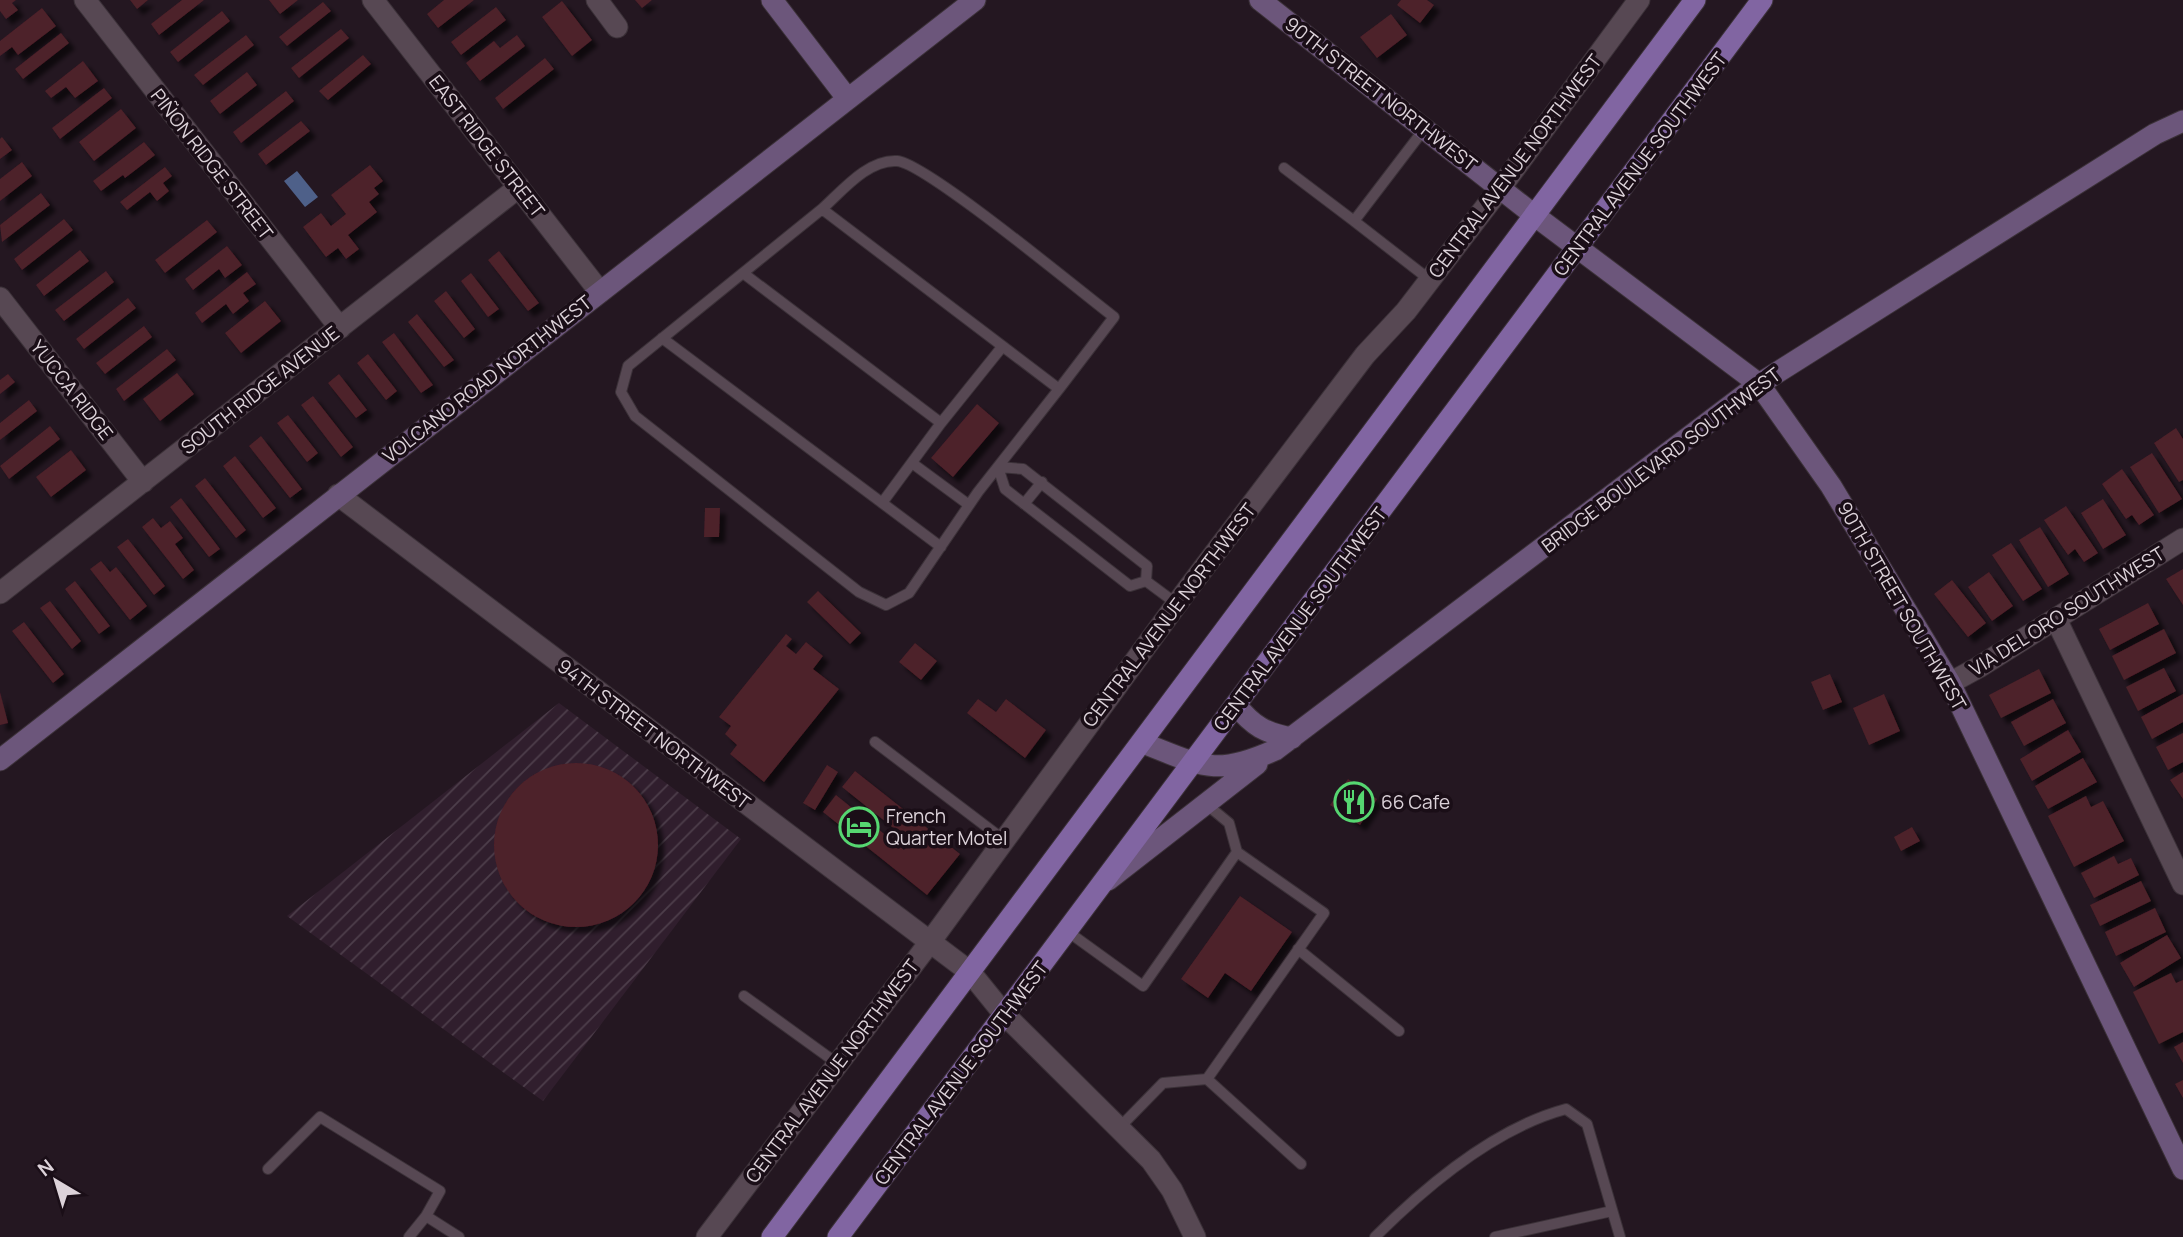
<svg xmlns="http://www.w3.org/2000/svg" width="2183" height="1237" font-family="Manrope,sans-serif">
  <style>
    .industrial { fill: url(#industrial-furrows) }
    .water { fill: #4e6089 }
    .building { fill: #4e2029; filter: url(#shadow) }
    .lines { fill: none; stroke-linecap: round; stroke-linejoin: round }
    .lane-casing { stroke: #3b3138; stroke-width: 12 }
    .street-casing { stroke: #3b3138; stroke-width: 23 }
    .secondary-casing { stroke: #3b3138; stroke-width: 23 }
    .primary-casing { stroke: #3b3138; stroke-width: 23 }
    .lane { stroke: #574853; stroke-width: 10 }
    .street { stroke: #574853; stroke-width: 21 }
    .secondary { stroke: #6c567b; stroke-width: 21 }
    .primary { stroke: #8165a2; stroke-width: 21 }
    .labels { text-anchor: middle; stroke-width: 7; stroke-linejoin: round; paint-order: stroke }
    .street-label { font-size: 19px; fill: #dcd2d9; stroke: #1a0e17 }
    .poi-label { font-size: 19px; fill: #dcd2d9; stroke: #1a0e17; text-anchor: start }
  </style>
  <defs>
    <pattern id="industrial-furrows" width="10" height="10" patternUnits="userSpaceOnUse" patternTransform="scale(1.75)"><rect width="10" height="10" fill="#301e2d"/><path d="M-1 1l2-2M0 10L10 0M9 11l2-2" fill="none" stroke="#4d3e4b"/></pattern>
    <filter id="shadow"><feDropShadow dx="6" dy="6" stdDeviation="2" flood-color="#0009"/></filter>
  </defs>
  <rect width="100%" height="100%" fill="#241721"/>
  <path class="industrial" d="M559,703L741,839L543,1101L287,916Z"/>
  <path class="water" d="M297,171L318,197L305,207L284,181Z"/>
  <path class="building" d="M0,0H16L12,3L18,10L6,19L0,11Z
    M130,0H148L137,9Z
    M182,0H204L159,35L151,24Z
    M269,0H298L280,14Z
    M444,0H474L438,28L427,14Z
    M635,0H652L642,8Z
    M1401,0H1427L1434,5L1420,23L1397,5Z
    M562,1L592,40L572,56L542,17Z
    M323,2L331,11L287,46L279,37Z
    M496,7L506,20L461,55L451,42Z
    M42,8L56,26L18,55L12,47L0,56V41Z
    M222,11L230,21L178,62L170,52Z
    M1391,14L1407,35L1377,58L1360,37Z
    M341,29L349,38L299,78L291,68Z
    M61,33L69,43L23,79L15,69Z
    M246,35L254,45L203,85L194,75Z
    M517,35L525,46L480,81L466,63L494,41L500,48Z
    M363,55L371,64L328,100L319,91Z
    M545,58L554,69L503,109L495,98Z
    M83,61L98,81L75,98L66,87L51,98L45,91Z
    M247,72L257,85L220,114L210,101Z
    M104,88L112,98L60,139L52,128Z
    M286,91L294,101L241,143L233,132Z
    M121,109L136,128L94,161L79,142Z
    M301,121L310,131L266,165L258,154Z
    M2,137L12,150L0,159V139Z
    M144,142L155,155L125,178L123,175L101,191L93,181Z
    M22,162L32,176L0,201V179Z
    M370,165L383,181L374,188L379,194L369,202L377,212L348,235L359,249L346,259L338,248L326,257L303,227L321,213L331,226L346,214L331,195Z
    M165,167L172,176L163,183L169,191L157,201L150,192L127,210L120,202Z
    M41,193L50,205L2,242L0,225Z
    M64,219L73,230L22,270L14,259Z
    M207,220L217,232L165,273L155,260Z
    M227,246L242,265L225,278L219,269L193,290L185,279Z
    M80,250L89,261L44,296L36,285Z
    M499,251L539,303L528,311L488,260Z
    M106,271L114,282L64,321L55,310Z
    M247,272L256,284L243,293L249,301L233,314L226,304L202,323L195,313Z
    M471,273L499,309L488,317L461,281Z
    M446,291L475,329L464,338L434,301Z
    M128,298L136,308L84,349L76,339Z
    M265,301L281,321L241,353L225,333Z
    M417,314L454,360L444,367L408,322Z
    M144,326L152,337L105,374L96,363Z
    M394,333L433,385L421,393L382,342Z
    M167,349L176,360L124,401L116,389Z
    M368,354L397,391L386,400L357,363Z
    M177,373L194,394L160,421L143,399Z
    M8,374L15,382L0,394V380Z
    M339,374L367,410L356,418L328,383Z
    M313,396L353,447L341,457L301,405Z
    M29,400L37,411L0,440V423Z
    M977,404L999,423L953,477L931,458Z
    M288,415L318,453L307,462L277,423Z
    M50,426L60,439L9,479L0,466Z
    M2176,428L2183,439V480L2179,482L2154,443Z
    M261,436L302,489L290,498L249,446Z
    M71,450L86,470L51,497L36,477Z
    M2152,453L2182,499L2159,513L2130,467Z
    M235,456L276,508L263,518L223,466Z
    M2122,469L2154,515L2139,525L2132,515L2126,519L2102,484Z
    M205,478L246,530L236,538L195,486Z
    M181,498L220,549L209,557L170,507Z
    M2103,499L2126,535L2103,549L2081,513Z
    M2066,506L2098,553L2084,562L2075,549L2068,555L2044,520Z
    M705,508H720L719,537H704Z
    M153,518L161,528L170,521L183,538L175,544L194,570L183,579L142,527Z
    M2040,527L2069,574L2048,587L2019,540Z
    M128,539L165,586L154,595L117,547Z
    M2011,543L2042,589L2023,601L1992,555Z
    M101,561L110,572L116,567L147,606L130,620L90,569Z
    M2183,569V605L2166,579Z
    M1989,572L2013,606L1992,621L1968,587Z
    M1952,580L1986,623L1968,637L1934,594Z
    M75,581L110,626L99,634L65,589Z
    M818,591L861,633L850,644L807,602Z
    M50,601L81,641L72,649L40,608Z
    M2148,603L2159,624L2110,650L2099,629Z
    M24,622L64,674L53,683L12,631Z
    M2164,629L2176,653L2124,680L2112,656Z
    M786,634L792,639L786,646L796,654L806,642L823,656L813,669L839,689L764,782L730,754L737,745L725,734L731,726L719,717Z
    M915,643L937,661L921,680L899,662Z
    M2164,668L2176,691L2138,711L2126,687Z
    M2039,669L2051,693L2001,718L1989,695Z
    M1830,674L1842,702L1823,710L1811,682Z
    M0,692L8,723L0,725Z
    M1884,694L1900,731L1869,745L1853,708Z
    M2183,694V722L2152,739L2141,717Z
    M978,699L996,712L1006,699L1046,730L1025,758L967,713Z
    M2053,699L2066,723L2024,746L2011,722Z
    M2068,730L2081,752L2032,781L2020,759Z
    M2183,733V762L2168,770L2156,747Z
    M2083,758L2097,782L2048,809L2035,786Z
    M494 845a82 82 0 1 1 164 0a82 82 0 1 1-164 0Z
    M827,765L838,772L815,810L803,803Z
    M855,771L960,854L927,895L823,812L836,795L904,850L911,842L842,787Z
    M2183,772V799L2170,780Z
    M1348,779L1377,799L1360,825L1330,805Z
    M2086,796L2091,807L2103,801L2124,841L2074,867L2048,816Z
    M1912,827L1920,841L1901,851L1894,837Z
    M2114,856L2118,864L2131,858L2139,875L2094,898L2081,873Z
    M2141,881L2151,901L2100,926L2090,905Z
    M1240,896L1292,932L1251,991L1225,973L1208,998L1181,979Z
    M2155,908L2166,932L2116,956L2105,932Z
    M2167,935L2181,958L2134,987L2120,963Z
    M2171,973L2176,983L2183,980V1032L2159,1044L2133,992Z
    M2183,1042V1063L2174,1047Z
    M2183,1080V1098L2175,1084Z"/>
  <g class="lines">
    <g class="lane-casing">
      <path id="lane" d="M1425,128L1354,221L1430,280
        M1284,168L1354,221
        M822,209L1059,389L978,492L909,593L886,605L859,592L635,416L621,392L628,366Z
        M822,209C842,191 868,159 897,161C926,163 1081,292 1114,317L1059,389
        M743,273L941,423L882,503
        M662,338L941,547
        M941,423L1002,347
        M912,463L969,505
        M998,467L1023,469L1147,566L1146,581L1130,586L1005,489Z
        M1024,504L1042,482
        M1146,581L1177,604
        M875,742L1004,840
        M1206,804L1229,823L1237,852
        M1067,931L1143,986L1237,852L1324,913L1207,1079L1163,1083L1120,1127
        M1298,949L1399,1031
        M744,996L838,1064
        M1207,1079L1301,1164
        M268,1169L320,1117L440,1191L426,1216L459,1237
        M409,1237L426,1216
        M1375,1237C1426,1186 1495,1128 1566,1109L1587,1124L1620,1237
        M1495,1237L1612,1211"/>
    </g>
    <g class="street-casing">
      <path id="street" d="M85,0L340,328
        M373,0L600,292
        M597,0L617,27
        M0,298L143,482
        M338,495L970,972L1004,1014L1151,1160L1172,1190L1195,1237
        M0,593L519,187
        M2056,619L2183,884
        M1950,683L1979,667L2183,539
        M707,1237L930,942L1187,590L1365,355L1406,311L1501,187L1639,0"/>
    </g>
    <g class="secondary-casing">
      <path id="secondary" d="M772,0L847,98
        M1260,0L1534,215L1759,384L1831,486L1950,683L2183,1169
        M1236,705C1253,726 1265,733 1292,738
        M1143,743C1202,766 1215,777 1275,750L1759,384L2155,134L2183,121
        M0,760L975,0
        M1108,880L1257,764"/>
    </g>
    <g class="primary-casing">
      <path id="primary" d="M772,1237L1695,0
        M838,1237L1762,0"/>
    </g>
    <use href="#lane" class="lane"/>
    <use href="#street" class="street"/>
    <use href="#secondary" class="secondary"/>
    <use href="#primary" class="primary"/>
  </g>
  <defs>
    <g id="restaurant-ring" transform="scale(2.0125)"><circle r="9.5" fill="#1a0e17" stroke="#56d671" stroke-width="1.5"/><path d="M-5-6h1v4h1v-4h1v4h1v-4h1v5L-1.5 .5V6h-2V.5L-5-1ZM5-6V6H3V1.5H1.5Q1.5-4 5-6Z" fill="#56d671"/></g>
    <g id="hotel-ring" transform="scale(2.0125)"><circle r="9.5" fill="#1a0e17" stroke="#56d671" stroke-width="1.5"/><path d="M-6-4.5h1.5V1H6V5H4.5V3h-9V5H-6ZM-4 0a1.8 1.8 0 1 1 3.6 0ZM.5 0V-2.5h3Q6-2.5 6 0Z" fill="#56d671"/></g>
  </defs>
  <g fill-rule="evenodd">
    <use href="#restaurant-ring" x="1354" y="802"/>
    <use href="#hotel-ring" x="859" y="827"/>
  </g>
  <g class="labels">
    <g class="street-label">
      <text transform="translate(1381 94) rotate(38)" y="7">90TH STREET NORTHWEST</text>
      <text transform="translate(487 146) rotate(52)" y="7">EAST RIDGE STREET</text>
      <text transform="translate(212 164) rotate(52)" y="7">PIÑON RIDGE STREET</text>
      <text transform="translate(1640 164) rotate(-53)" y="7">CENTRAL AVENUE SOUTHWEST</text>
      <text transform="translate(1515 166) rotate(-53)" y="7">CENTRAL AVENUE NORTHWEST</text>
      <text transform="translate(487 379) rotate(-38)" y="7">VOLCANO ROAD NORTHWEST</text>
      <text transform="translate(72 390) rotate(52)" y="7">YUCCA RIDGE</text>
      <text transform="translate(260 390) rotate(-38)" y="7">SOUTH RIDGE AVENUE</text>
      <text transform="translate(1661 460) rotate(-37)" y="7">BRIDGE BOULEVARD SOUTHWEST</text>
      <text transform="translate(1902 606) rotate(60)" y="7">90TH STREET SOUTHWEST</text>
      <text transform="translate(2067 611) rotate(-32)" y="7">VIA DEL ORO SOUTHWEST</text>
      <text transform="translate(1169 615) rotate(-53)" y="7">CENTRAL AVENUE NORTHWEST</text>
      <text transform="translate(1300 619) rotate(-53)" y="7">CENTRAL AVENUE SOUTHWEST</text>
      <text transform="translate(654 734) rotate(37)" y="7">94TH STREET NORTHWEST</text>
      <text transform="translate(832 1071) rotate(-53)" y="7">CENTRAL AVENUE NORTHWEST</text>
      <text transform="translate(961 1073) rotate(-53)" y="7">CENTRAL AVENUE SOUTHWEST</text>
    </g>
    <g class="poi-label">
      <text x="1381" y="809">66 Cafe</text>
      <text x="886" y="823">French<tspan x="886" dy="22">Quarter Motel</tspan></text>
    </g>
  </g>
  <g transform="translate(56 1181) rotate(322)" stroke="#1a0e17" stroke-width="5" paint-order="stroke">
  <path d="M0-5L12 26L0 18L-12 26Z" fill="#dcd2d9"/>
  <text y="-10" font-size="19" font-weight="bold" text-anchor="middle" fill="#dcd2d9">N</text>
  </g>
</svg>
